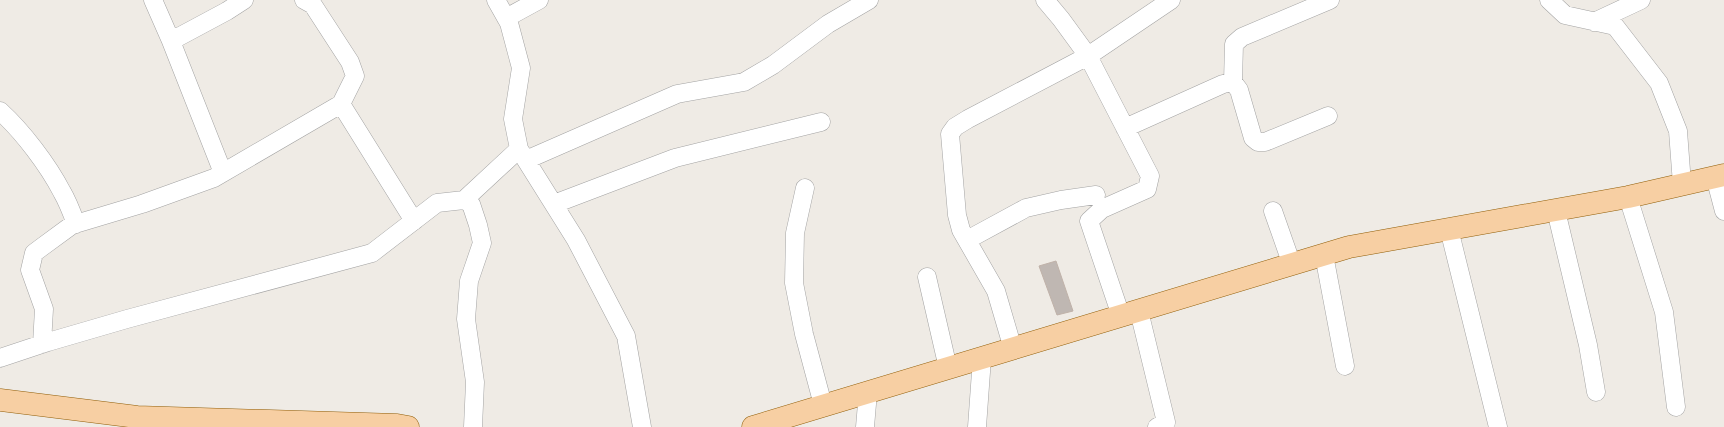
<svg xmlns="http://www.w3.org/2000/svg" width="1724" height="427" font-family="'IBM Plex Sans',sans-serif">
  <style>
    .building { fill: #bfb7b2; stroke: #c0b2a9 }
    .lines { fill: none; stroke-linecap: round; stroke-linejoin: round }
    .minor-casing { stroke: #a3a3a3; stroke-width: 19 }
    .major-casing { stroke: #915e08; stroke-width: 23 }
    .minor { stroke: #fff; stroke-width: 18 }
    .major { stroke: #f7cfa3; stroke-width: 22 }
  </style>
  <rect width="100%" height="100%" fill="#efebe5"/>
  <path class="building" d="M1056,261L1073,311L1057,315L1039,266Z"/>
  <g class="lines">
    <g class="minor-casing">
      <path id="minor" d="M153,0L171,41L223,173
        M496,0L509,23L521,68L513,119L519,149L576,240L626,336L642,427
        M1045,0L1061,19L1088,56L1150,176L1147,189L1102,209L1089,221L1121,316
        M1549,0L1565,15L1615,26L1659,83L1678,131L1682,184
        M506,18L539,0
        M1594,22L1641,0
        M171,41L227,11L244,0
        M341,104L414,221
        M0,111C23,132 48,165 62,192C68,202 72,213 76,224
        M1328,116L1265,142H1258L1253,138L1239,90L1233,82L1234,44L1242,37L1330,0
        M1125,128L1223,84L1233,82
        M526,160L677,94L744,82L773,65L828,24L869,0
        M1715,177L1724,211
        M805,188L795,233L794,283L804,334L823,405
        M1628,197L1664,312L1676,407
        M464,200L519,149
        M554,204L675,158L821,122
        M1553,210L1558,219L1588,345L1596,392
        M1273,211L1292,265
        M1449,229L1498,427
        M967,240L1026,208L1061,200L1096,195
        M1324,255L1345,366
        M927,277L948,368
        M1139,311L1166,422L1157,427
        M42,344L44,309L30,270L34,253L42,247L72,225L142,204L214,178L341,104L355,76L350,62L313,5L304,0
        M1013,349L996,291L961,230L957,215L950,134L955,127L968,119L1088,56L1171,0
        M0,358L48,342L127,319L372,253L437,203L464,200L471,204L478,225L482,243L469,281L466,319L475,382L473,427
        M865,427L868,392
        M977,427L982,358"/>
    </g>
    <g class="major-casing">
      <path id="major" d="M0,400L137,417L397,425L408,427
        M753,427L1349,247L1628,197L1724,175"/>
    </g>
    <use href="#minor" class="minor"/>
    <use href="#major" class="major"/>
  </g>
</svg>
